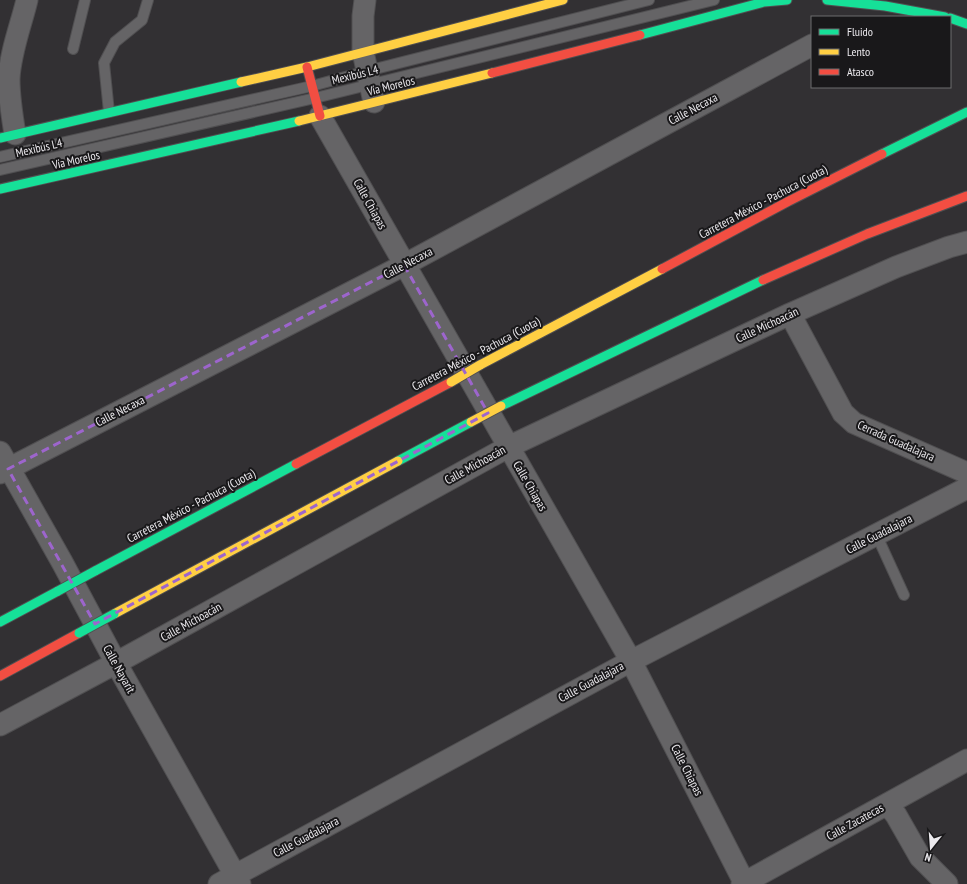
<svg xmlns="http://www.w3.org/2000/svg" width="967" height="884" font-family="'PT Sans Narrow',sans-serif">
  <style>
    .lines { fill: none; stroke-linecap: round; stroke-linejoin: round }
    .lane-casing { stroke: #504f51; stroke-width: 12 }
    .street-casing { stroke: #504f51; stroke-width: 23 }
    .fast-casing { stroke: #504f51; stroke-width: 11 }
    .slow-casing { stroke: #504f51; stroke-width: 11 }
    .jam-casing { stroke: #504f51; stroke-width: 11 }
    .lane { stroke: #656466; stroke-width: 10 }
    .street { stroke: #656466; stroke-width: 21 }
    .fast { stroke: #16e098; stroke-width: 9 }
    .slow { stroke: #ffcf43; stroke-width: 9 }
    .jam { stroke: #f24e42; stroke-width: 9 }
    .fast-bridge-casing { stroke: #504f51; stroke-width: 11; stroke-linecap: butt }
    .slow-bridge-casing { stroke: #504f51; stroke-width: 11; stroke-linecap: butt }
    .fast-bridge { stroke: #16e098; stroke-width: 9 }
    .slow-bridge { stroke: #ffcf43; stroke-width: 9 }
    .marked { fill: none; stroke: #9d65cd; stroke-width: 3; stroke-dasharray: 8 5; stroke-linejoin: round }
    .labels { text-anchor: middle; stroke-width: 4; stroke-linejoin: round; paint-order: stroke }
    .street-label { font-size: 12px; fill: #ebe9ed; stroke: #19181a }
  </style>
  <rect width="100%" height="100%" fill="#323033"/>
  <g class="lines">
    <g class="lane-casing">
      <path id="lane" d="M73,49L85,0
        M109,112L104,63L115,42L142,20L148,0
        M0,157L312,86L367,71L649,0
        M0,170L315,98L714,0
        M877,536L904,595"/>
    </g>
    <g class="street-casing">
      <path id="street" d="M365,0L363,16V52L374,102
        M320,116L631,661L745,884
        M15,134C12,116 9,98 9,79C10,53 21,25 27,0
        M790,314L843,413L854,423L967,473
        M0,452L62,562L116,663L240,884
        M0,473L404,265L812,45
        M0,725L116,663L508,447L790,314L896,267L949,247L967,242
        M887,804L896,815L920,857L947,884
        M219,884L631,661L967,488
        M742,884L967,760"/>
    </g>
    <g class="fast-casing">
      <path id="fast" d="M827,0L885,6L945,17
        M950,18L967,24
        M640,35L764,2L787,0
        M0,138L241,82
        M882,154L967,112
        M0,189L299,121
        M501,406L763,280
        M398,461L471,422
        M95,571L296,464
        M0,622L58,591"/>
    </g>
    <g class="slow-casing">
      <path id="slow" d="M241,82L307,67L563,0
        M299,121L492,73
        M480,365L662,269
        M114,614L398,461"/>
    </g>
    <g class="jam-casing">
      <path id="jam" d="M307,67L320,116
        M492,73L640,35
        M662,269L789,201L882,154
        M763,280L867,234L967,196
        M296,464L451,382
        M0,676L79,633"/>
    </g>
    <use href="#lane" class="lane"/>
    <use href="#street" class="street"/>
    <use href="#fast" class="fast"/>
    <use href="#slow" class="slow"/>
    <use href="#jam" class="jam"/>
    <g class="fast-bridge-casing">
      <path id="fast-bridge" d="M58,591L95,571
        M79,633L114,614"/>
    </g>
    <g class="slow-bridge-casing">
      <path id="slow-bridge" d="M451,382L480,365
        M471,422L501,406"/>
    </g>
    <use href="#fast-bridge" class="fast-bridge"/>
    <use href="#slow-bridge" class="slow-bridge"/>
  </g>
  <path class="marked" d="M404,265L488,413L95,624L8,469Z"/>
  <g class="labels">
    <g class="street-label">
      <text transform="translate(355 75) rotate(-14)" y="4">Mexibús L4</text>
      <text transform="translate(391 86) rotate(-14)" y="4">Vía Morelos</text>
      <text transform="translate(693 109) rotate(-28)" y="4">Calle Necaxa</text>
      <text transform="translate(39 148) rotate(-13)" y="4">Mexibús L4</text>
      <text transform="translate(76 160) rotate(-13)" y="4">Vía Morelos</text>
      <text transform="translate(763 202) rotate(-28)" y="4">Carretera México - Pachuca (Cuota)</text>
      <text transform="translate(370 204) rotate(61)" y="4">Calle Chiapas</text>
      <text transform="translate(408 263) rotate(-28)" y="4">Calle Necaxa</text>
      <text transform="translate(767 325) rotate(-25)" y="4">Calle Michoacán</text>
      <text transform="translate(476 354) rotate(-28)" y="4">Carretera México - Pachuca (Cuota)</text>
      <text transform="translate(120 411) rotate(-27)" y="4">Calle Necaxa</text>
      <text transform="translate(896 441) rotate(24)" y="4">Cerrada Guadalajara</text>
      <text transform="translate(475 465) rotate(-29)" y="4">Calle Michoacán</text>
      <text transform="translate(530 486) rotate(60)" y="4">Calle Chiapas</text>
      <text transform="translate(191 506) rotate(-28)" y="4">Carretera México - Pachuca (Cuota)</text>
      <text transform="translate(879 534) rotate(-27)" y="4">Calle Guadalajara</text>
      <text transform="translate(191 622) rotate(-29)" y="4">Calle Michoacán</text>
      <text transform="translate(119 669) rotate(61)" y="4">Calle Nayarit</text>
      <text transform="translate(591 682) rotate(-28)" y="4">Calle Guadalajara</text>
      <text transform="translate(687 770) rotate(63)" y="4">Calle Chiapas</text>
      <text transform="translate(855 822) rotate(-29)" y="4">Calle Zacatecas</text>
      <text transform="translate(306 837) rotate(-28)" y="4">Calle Guadalajara</text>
    </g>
  </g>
  <rect x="811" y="16" width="140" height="72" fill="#19181a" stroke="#6d6c6e"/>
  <rect x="819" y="29" width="20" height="6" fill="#16e098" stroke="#6d6c6e"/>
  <text x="847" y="36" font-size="12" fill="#ebe9ed">Fluido</text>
  <rect x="819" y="49" width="20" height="6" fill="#ffcf43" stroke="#6d6c6e"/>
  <text x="847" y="56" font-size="12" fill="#ebe9ed">Lento</text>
  <rect x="819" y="69" width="20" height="6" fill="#f24e42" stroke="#6d6c6e"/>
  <text x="847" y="76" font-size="12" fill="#ebe9ed">Atasco</text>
  <g transform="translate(931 848) rotate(197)" stroke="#19181a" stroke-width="3" paint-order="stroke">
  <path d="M0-3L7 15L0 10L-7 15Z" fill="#ebe9ed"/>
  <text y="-6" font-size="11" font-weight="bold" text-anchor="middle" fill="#ebe9ed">N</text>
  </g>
</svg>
